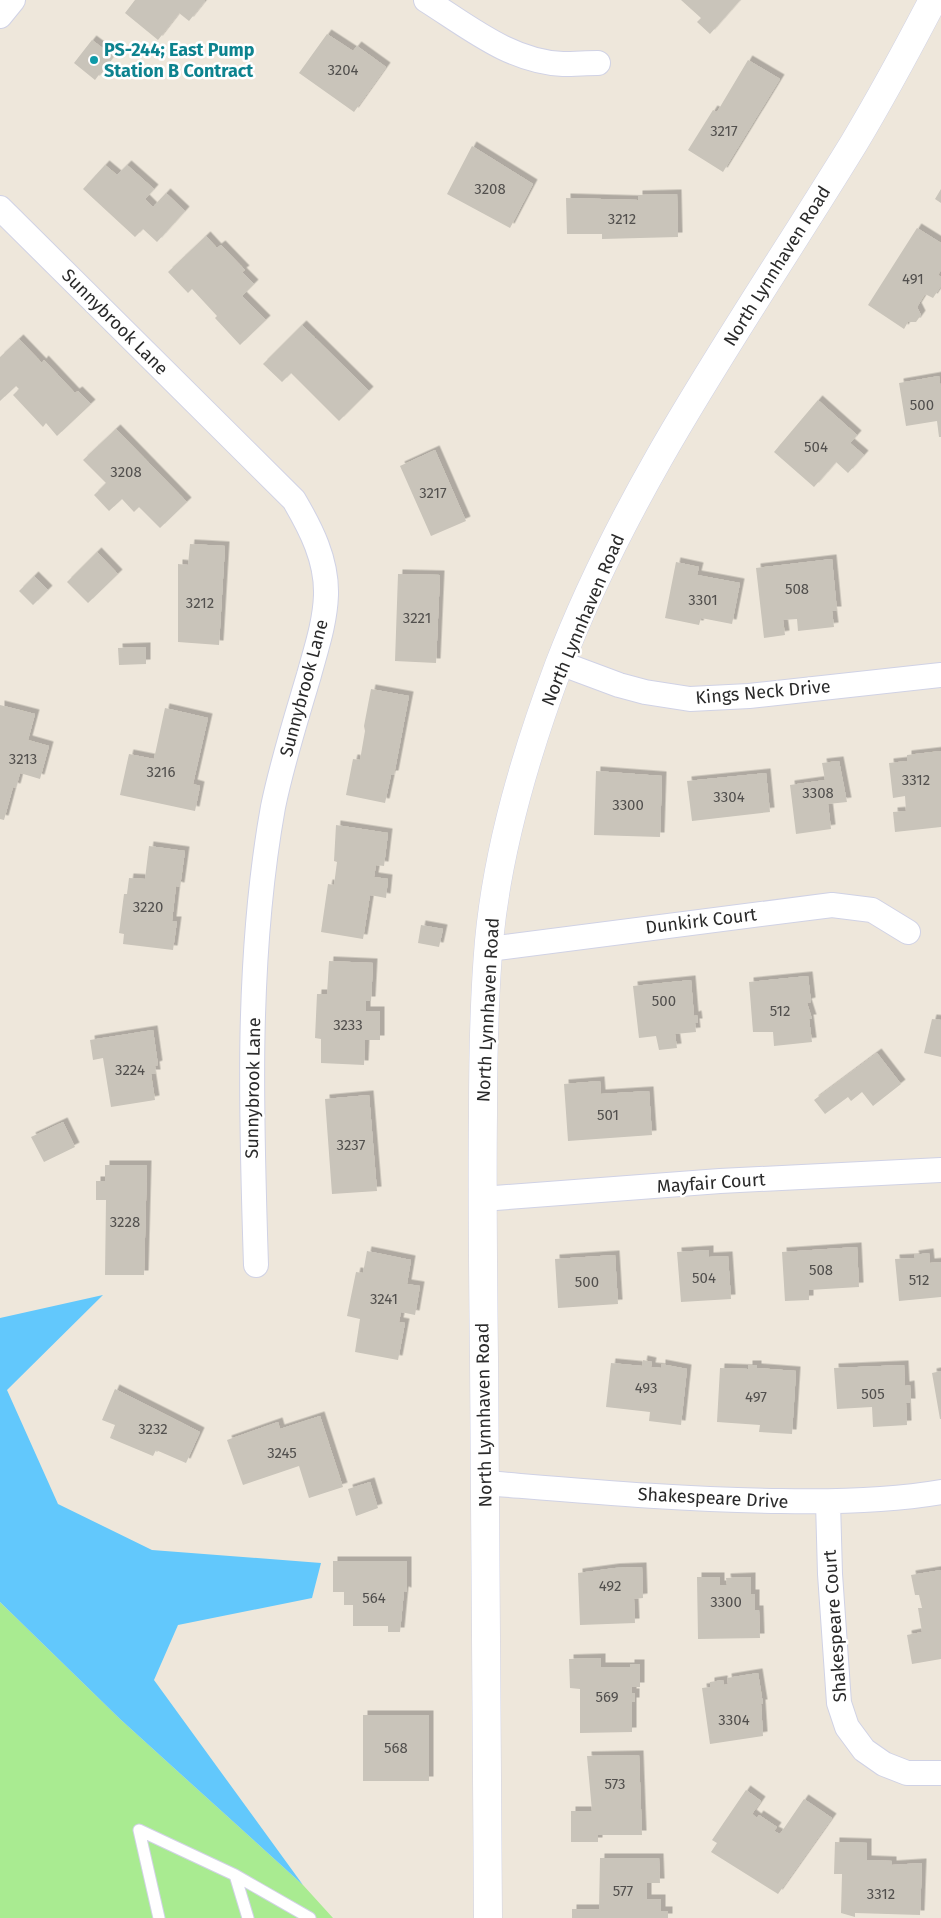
<svg xmlns="http://www.w3.org/2000/svg" width="941" height="1918" font-family="'Fira Sans',sans-serif">
  <style>
    .green { fill: #a9eb91 }
    .water { fill: #62c8fc }
    .building { fill: #c9c4ba; filter: url(#shadow) }
    .lines { fill: none; stroke-linecap: round; stroke-linejoin: round }
    .service-casing { stroke: #d0d2e5; stroke-width: 13 }
    .minor-casing { stroke: #d0d2e5; stroke-width: 26 }
    .tertiary-casing { stroke: #d0d2e5; stroke-width: 29 }
    .service { stroke: #fff; stroke-width: 11 }
    .minor { stroke: #fff; stroke-width: 24 }
    .tertiary { stroke: #fff; stroke-width: 28 }
    .culture-dot { fill: #0f9aa8; stroke: #fff; stroke-width: 2 }
    .labels { text-anchor: middle; stroke-width: 5; stroke-linejoin: round; paint-order: stroke }
    .number-label { font-size: 15px; fill: #52504e }
    .culture-label { font-size: 18px; font-weight: bold; fill: #0d838f; stroke: #fff; text-anchor: start }
    .street-label { font-size: 18px; fill: #2a2a2a; stroke: #fff }
  </style>
  <defs>
    <filter id="shadow"><feDropShadow dx="4.5" dy="-4.5" stdDeviation="0" flood-color="#0004"/></filter>
  </defs>
  <rect width="100%" height="100%" fill="#eee7db"/>
  <path class="green" d="M0,1602L120,1719L303,1885L333,1918H0Z"/>
  <path class="water" d="M103,1295L7,1390L58,1504L152,1550L321,1563L312,1598L178,1625L154,1680L303,1885L120,1719L0,1602V1318Z"/>
  <path class="building" d="M135,0H204L205,1L189,21L179,13L158,40L125,13Z
    M681,0H740L710,34L697,22L701,18Z
    M327,34L353,51L357,46L386,67L354,112L299,73Z
    M92,40L113,56L95,80L74,63Z
    M748,60L780,79L723,172L688,150L713,110L717,112Z
    M472,146L533,184L510,228L447,194Z
    M105,165L117,175L127,165L154,189L145,199L153,207L166,193L185,211L157,242L143,229L135,237L83,189Z
    M941,189V203L935,199Z
    M677,194L678,237L602,239V234H567L566,198L638,200V195Z
    M917,228L941,243V270L938,275L941,277V286L933,298L925,294L917,307L921,315L916,322H908L904,329L868,305Z
    M206,236L217,248L221,245L245,270L242,272L254,284L242,296L266,320L240,345L215,318L217,316L192,289L188,293L168,272Z
    M302,325L369,391L339,421L291,373L282,382L263,364Z
    M19,339L42,363L44,360L75,393L78,391L91,404L57,436L46,423L43,427L13,395L19,389L16,386L0,401V357Z
    M939,376L941,390V437H939L937,421L906,426L899,383Z
    M818,400L857,435L850,443L864,455L848,473L836,462L814,487L774,452Z
    M116,429L187,502L160,528L139,507L134,512L122,499L109,511L94,495L106,483L83,460Z
    M435,450L466,521L431,536L400,466Z
    M190,544L225,546L219,645L178,642V564L188,565Z
    M97,552L118,574L88,603L67,582Z
    M832,559L837,611H832L834,627L798,631L797,619L783,620L785,635L764,638L756,568Z
    M676,562L699,567L697,575L740,583L732,624L701,618L699,625L665,618Z
    M398,574L440,575L436,663L395,661Z
    M34,576L48,590L33,605L19,591Z
    M146,647V664L119,665L118,648Z
    M371,689L409,696L394,775H391L385,803L346,795L353,759L360,760L365,731L364,726Z
    M0,705L35,714L28,740L49,746L40,779L20,773L16,788L13,787L4,820L0,819Z
    M165,708L208,718L193,784L200,786L195,811L120,795L129,754L154,759Z
    M941,751V827L895,832L893,812L906,811L905,796L893,798L889,763L907,761V755Z
    M839,761L847,802L828,804L831,829L796,834L790,785L825,780L822,763Z
    M596,771L662,776L660,837L594,835Z
    M766,773L770,812L692,821L687,781Z
    M336,825L388,833L384,866L376,865L374,877L388,879L386,898L370,895L363,939L321,932L328,884L334,885L337,862L334,861Z
    M149,846L185,851L180,887L176,886L172,921H177L173,950L123,944L124,934L119,933L124,894H127L129,878L145,879Z
    M421,925L443,929L439,947L418,943Z
    M329,961L373,963L371,1001H366V1011H380V1040H365L364,1065L321,1063V1039L315,1038L317,994H327Z
    M808,976L811,1002L807,1003L812,1019H809L812,1042L774,1046L773,1032H753L749,982Z
    M691,980L694,1016L697,1015L698,1023H695L696,1032L675,1034L677,1048L659,1050L656,1036L639,1038L633,986Z
    M932,1019L941,1020V1057L924,1053Z
    M153,1030L158,1065L155,1066L156,1074H151L155,1100L111,1107L103,1058L93,1060L90,1040Z
    M877,1053L901,1084L873,1106L862,1092L851,1101L848,1097L825,1114L814,1100Z
    M600,1081L601,1094L649,1091L652,1135L568,1141L564,1084Z
    M369,1095L377,1191L332,1194L325,1099Z
    M63,1122L75,1147L44,1162L31,1137Z
    M105,1165H147L144,1275H105L106,1200H96V1181H105Z
    M857,1247L859,1287L809,1290V1300L785,1301L782,1252Z
    M709,1250V1257L728,1256L731,1299L681,1302L677,1252Z
    M367,1251L411,1260L407,1284L420,1286L415,1315L401,1312L399,1322L405,1323L398,1360L355,1352L360,1319L347,1316L356,1272L363,1273Z
    M929,1253L930,1263L941,1262V1297L899,1301L895,1259L915,1258L914,1255Z
    M615,1255L618,1304L558,1308L555,1259Z
    M643,1360L652,1362L651,1367L661,1368V1364L687,1369L681,1425L649,1421L650,1412L606,1407L611,1363L642,1366Z
    M748,1365H757V1368L796,1371L792,1434L759,1432L760,1425L717,1422L720,1368L748,1369Z
    M904,1365L905,1386L910,1385L911,1403H906L907,1425L873,1427L872,1407L837,1409L834,1368Z
    M941,1371V1419H940L932,1373Z
    M115,1389L200,1432L186,1463L156,1450L153,1456L110,1438L115,1425L102,1420Z
    M320,1416L343,1487L309,1498L299,1466L243,1485L227,1440L278,1422L280,1429Z
    M370,1482L378,1508L356,1516L348,1489Z
    M333,1561H407V1592L404,1591L400,1632H388V1626H353V1605H344V1592H333Z
    M642,1567L643,1598L634,1599L635,1623L580,1625L578,1573L615,1568Z
    M941,1570V1659L912,1664L907,1635L922,1632L918,1608H922L919,1595H915L911,1575Z
    M697,1577H720V1585H727L726,1578L751,1577V1594H755V1610H759L760,1638L698,1639Z
    M601,1658V1667H630V1664H640V1687H632V1693H635V1702H632V1732L580,1733V1689L570,1688L569,1659Z
    M758,1673L763,1704H761L763,1736L710,1744L702,1688L710,1687V1682L723,1680L724,1685L728,1684L727,1678Z
    M363,1715H429V1781H363Z
    M639,1755L642,1835H598V1842H571V1811H592L587,1756Z
    M746,1790L761,1801L752,1814L757,1818L759,1815L777,1827L774,1831L780,1834L804,1799L832,1818L778,1894L711,1852L717,1843L712,1840Z
    M835,1842L867,1843V1860L892,1861V1865L922,1863L920,1915L855,1913V1917L841,1913L842,1874H834Z
    M600,1858H659L660,1883H647V1899H661V1911H668V1918H572V1909H599Z"/>
  <g class="lines">
    <g class="service-casing">
      <path id="service" d="M235,1875L310,1918
        M159,1918L139,1830L235,1875L248,1918"/>
    </g>
    <g class="minor-casing">
      <path id="minor" d="M426,0C469,27 511,62 563,64C575,64 587,63 598,63
        M0,16L13,0
        M0,208L294,500C311,529 327,560 326,595C325,623 316,649 309,675C296,719 282,763 273,807C246,957 251,1113 256,1265
        M560,663L619,685L645,692L690,699L749,696L941,675
        M489,949L832,905L872,910L908,932
        M482,1199L720,1181L941,1170
        M485,1483C584,1491 682,1500 781,1501C834,1502 889,1501 941,1492
        M828,1502L830,1574L839,1703L847,1727L864,1750L884,1764L907,1773H941"/>
    </g>
    <g class="tertiary-casing">
      <path id="tertiary" d="M488,1918C487,1731 485,1545 484,1358C483,1276 482,1195 483,1114C483,1056 484,998 489,941C498,846 526,753 559,665C631,477 750,313 854,143C882,96 908,48 933,0"/>
    </g>
    <use href="#service" class="service"/>
    <use href="#minor" class="minor"/>
    <use href="#tertiary" class="tertiary"/>
  </g>
  <circle class="culture-dot" cx="94" cy="60" r="5"/>
  <g class="labels">
    <g class="number-label">
      <text x="343" y="75">3204</text>
      <text x="724" y="136">3217</text>
      <text x="490" y="194">3208</text>
      <text x="622" y="224">3212</text>
      <text x="913" y="284">491</text>
      <text x="922" y="410">500</text>
      <text x="816" y="452">504</text>
      <text x="126" y="477">3208</text>
      <text x="433" y="498">3217</text>
      <text x="797" y="594">508</text>
      <text x="703" y="605">3301</text>
      <text x="200" y="608">3212</text>
      <text x="417" y="623">3221</text>
      <text x="23" y="764">3213</text>
      <text x="161" y="777">3216</text>
      <text x="916" y="785">3312</text>
      <text x="818" y="798">3308</text>
      <text x="729" y="802">3304</text>
      <text x="628" y="810">3300</text>
      <text x="148" y="912">3220</text>
      <text x="664" y="1006">500</text>
      <text x="780" y="1016">512</text>
      <text x="348" y="1030">3233</text>
      <text x="130" y="1075">3224</text>
      <text x="608" y="1120">501</text>
      <text x="351" y="1150">3237</text>
      <text x="125" y="1227">3228</text>
      <text x="821" y="1275">508</text>
      <text x="704" y="1283">504</text>
      <text x="919" y="1285">512</text>
      <text x="587" y="1287">500</text>
      <text x="384" y="1304">3241</text>
      <text x="646" y="1393">493</text>
      <text x="873" y="1399">505</text>
      <text x="756" y="1402">497</text>
      <text x="153" y="1434">3232</text>
      <text x="282" y="1458">3245</text>
      <text x="610" y="1591">492</text>
      <text x="374" y="1603">564</text>
      <text x="726" y="1607">3300</text>
      <text x="607" y="1702">569</text>
      <text x="734" y="1725">3304</text>
      <text x="396" y="1753">568</text>
      <text x="615" y="1789">573</text>
      <text x="623" y="1896">577</text>
      <text x="881" y="1899">3312</text>
    </g>
    <g class="culture-label">
      <text x="104" y="56">PS-244; East Pump<tspan x="104" dy="21">Station B Contract</tspan></text>
    </g>
    <g class="street-label">
      <text transform="translate(777 266) rotate(-58)" y="6">North Lynnhaven Road</text>
      <text transform="translate(115 322) rotate(45)" y="6">Sunnybrook Lane</text>
      <text transform="translate(583 620) rotate(-67)" y="6">North Lynnhaven Road</text>
      <text transform="translate(304 688) rotate(-75)" y="6">Sunnybrook Lane</text>
      <text transform="translate(763 692) rotate(-5)" y="6">Kings Neck Drive</text>
      <text transform="translate(701 921) rotate(-7)" y="6">Dunkirk Court</text>
      <text transform="translate(488 1010) rotate(-87)" y="6">North Lynnhaven Road</text>
      <text transform="translate(253 1088) rotate(-89)" y="6">Sunnybrook Lane</text>
      <text transform="translate(711 1183) rotate(-4)" y="6">Mayfair Court</text>
      <text transform="translate(484 1415) rotate(-91)" y="6">North Lynnhaven Road</text>
      <text transform="translate(713 1498) rotate(3)" y="6">Shakespeare Drive</text>
      <text transform="translate(835 1626) rotate(-94)" y="6">Shakespeare Court</text>
    </g>
  </g>
</svg>
